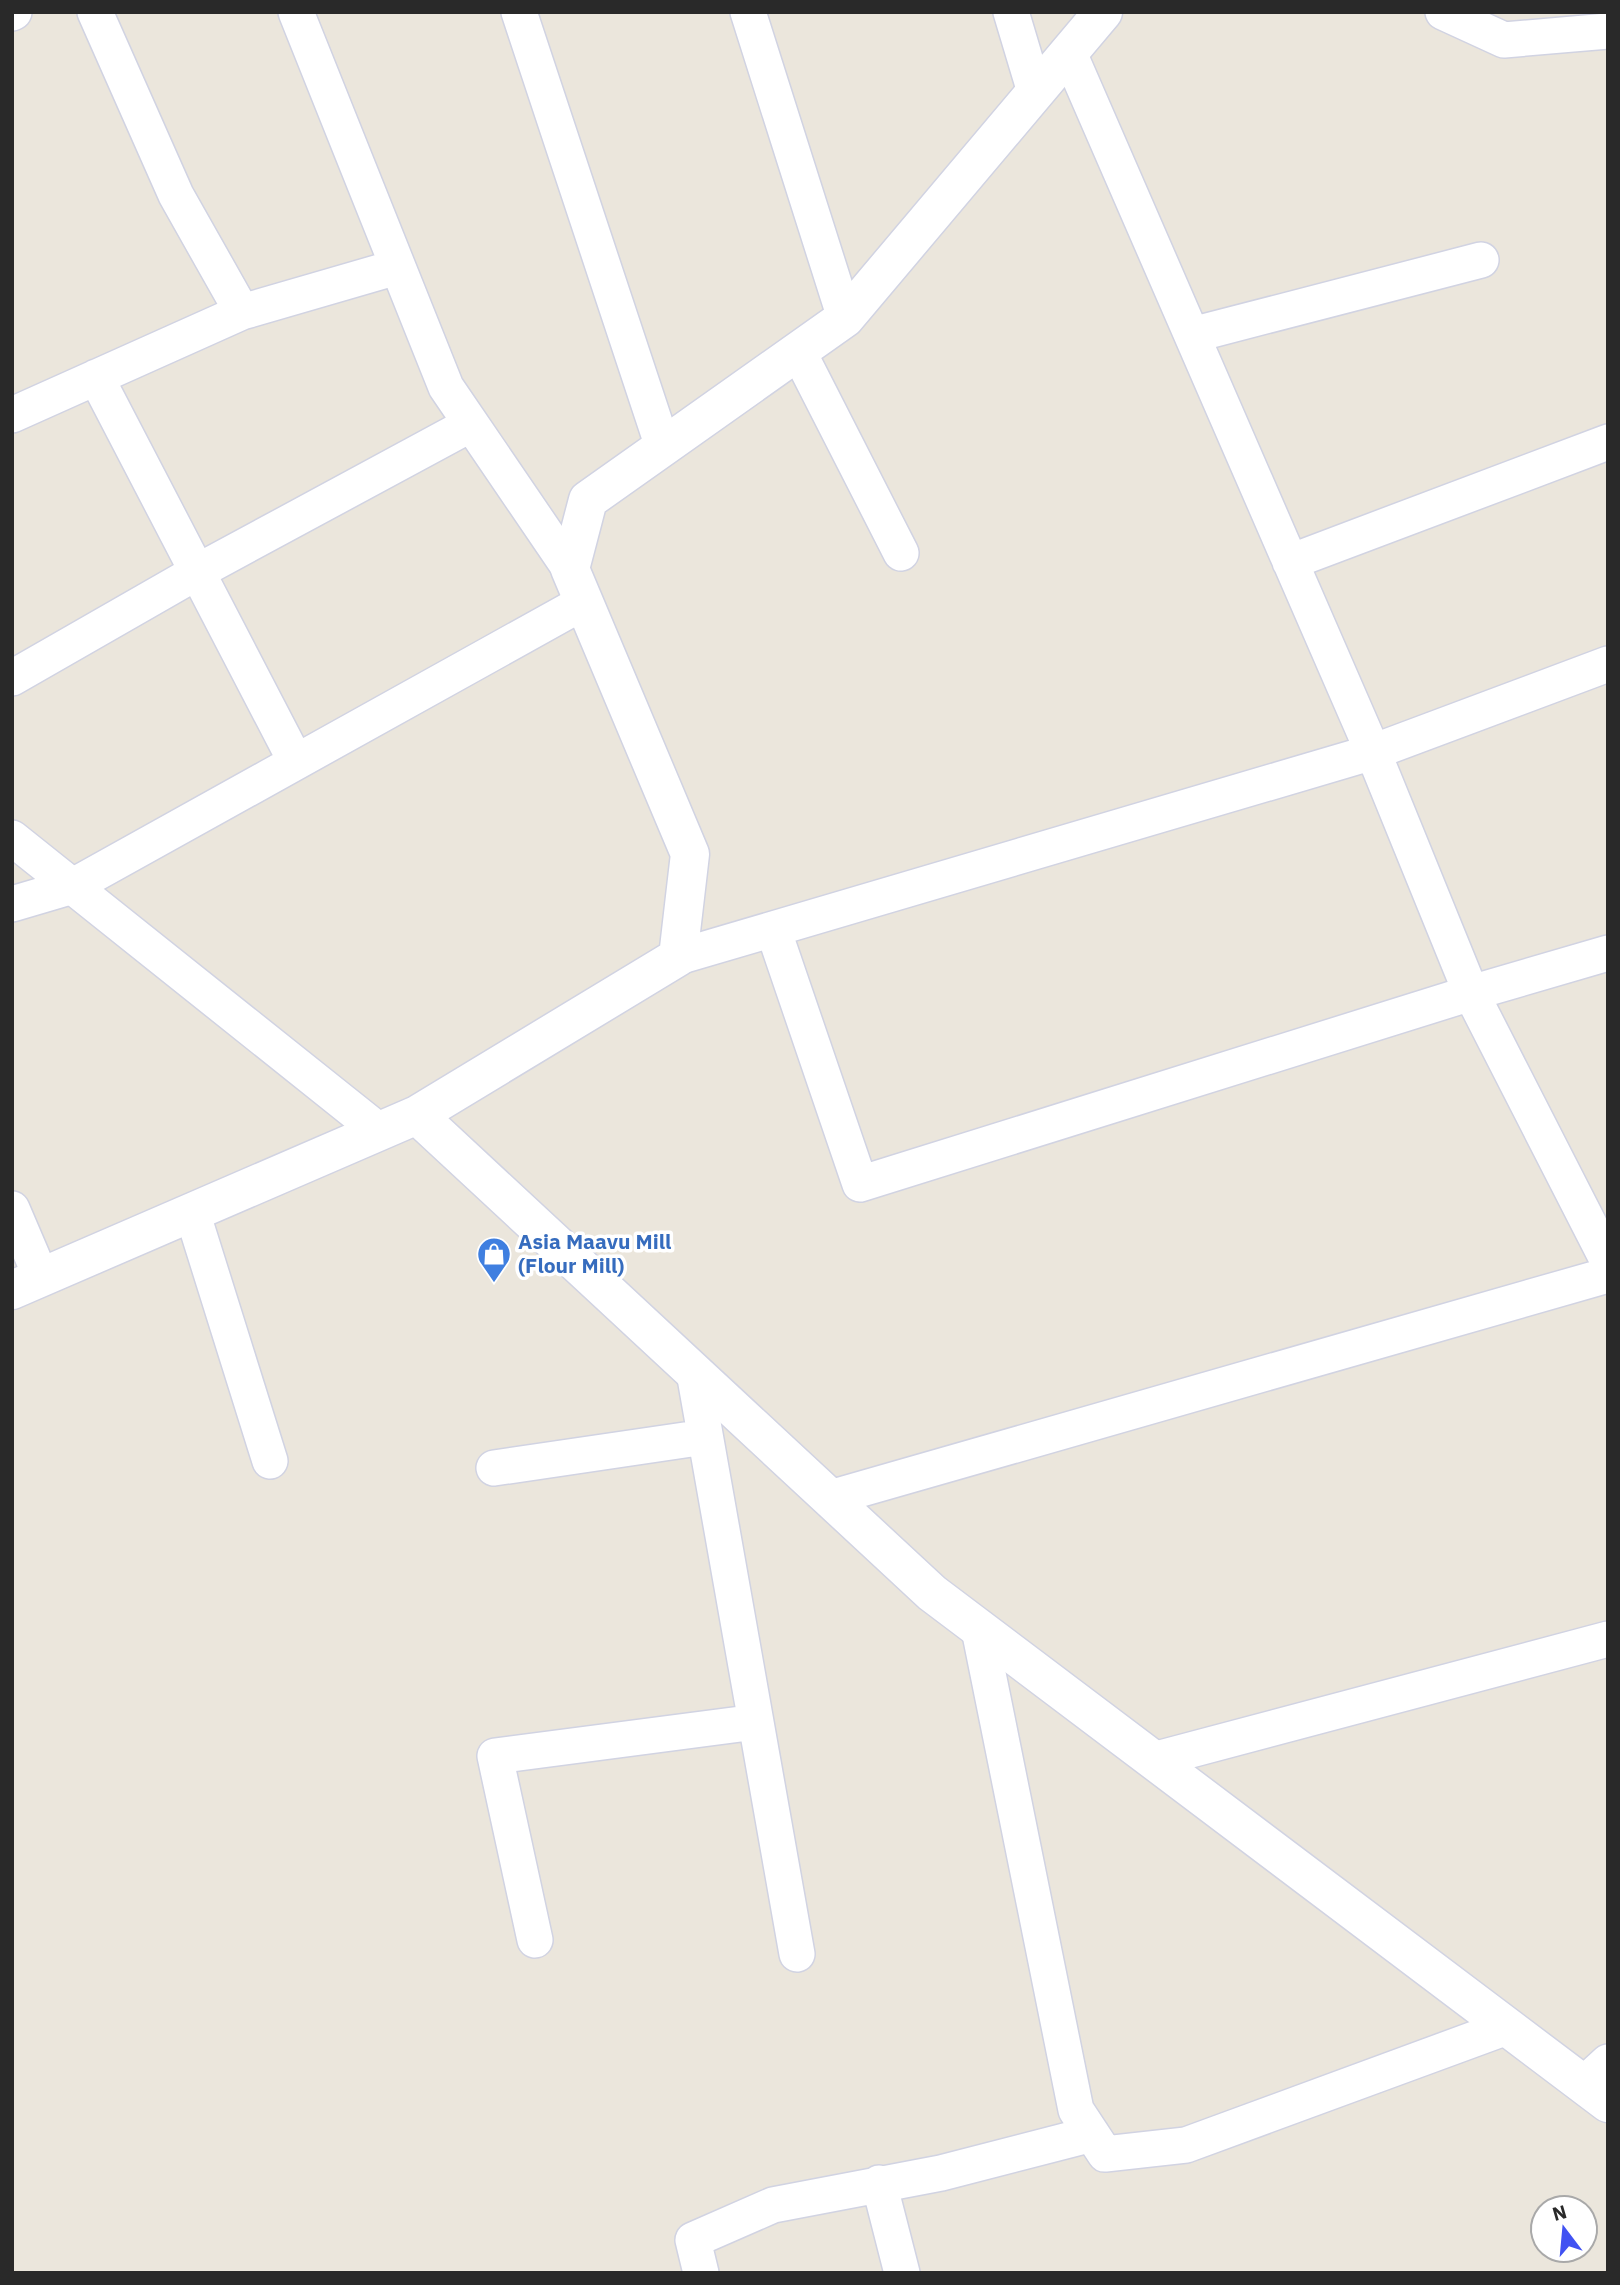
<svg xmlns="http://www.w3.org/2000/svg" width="1620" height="2285" font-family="'IBM Plex Sans',sans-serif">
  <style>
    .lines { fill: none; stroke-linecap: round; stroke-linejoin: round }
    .minor-casing { stroke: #d1d3e2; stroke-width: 38 }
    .tertiary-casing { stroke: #d1d3e2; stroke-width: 41 }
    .minor { stroke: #fff; stroke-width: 35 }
    .tertiary { stroke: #fff; stroke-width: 38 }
    .labels { text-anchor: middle; stroke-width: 7; stroke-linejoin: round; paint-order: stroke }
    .shop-label { font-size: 21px; font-weight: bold; fill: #366cbe; stroke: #fff; text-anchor: start }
  </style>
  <rect width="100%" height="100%" fill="#ebe6dc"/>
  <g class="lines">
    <g class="minor-casing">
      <path id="minor" d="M95,12L176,195L242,312L397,267
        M296,12L446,387L570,569
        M519,12L663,447
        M748,12L845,318
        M1011,12L1035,92
        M1443,12L1504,40L1608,31
        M12,13L14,12
        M1192,335L1481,260
        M798,351L901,553
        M96,377L296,762
        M12,415L242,312
        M1290,562L1608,442
        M12,678L197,572L471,424
        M12,838L379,1131
        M12,904L73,886L584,602
        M773,929L860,1184L1471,993L1373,752L1608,664
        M1608,953L1471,993L1608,1261
        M678,957L1373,752L1069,53
        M12,1209L41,1277
        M192,1212L270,1461
        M694,1372L797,1954
        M494,1468L705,1437
        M830,1498L1608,1275
        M979,1629L1076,2110L1105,2154L1186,2145L1507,2027
        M1153,1760L1608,1639
        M535,1940L495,1756L756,1722
        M1583,2085L1608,2062
        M879,2183L902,2273
        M701,2273L693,2240L773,2205L941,2173L1092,2134"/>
    </g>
    <g class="tertiary-casing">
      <path id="tertiary" d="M417,1115L932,1593L1608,2103
        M12,1290L417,1115L678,957L690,854L570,569L588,500L845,318L1103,12"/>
    </g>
    <use href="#minor" class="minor"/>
    <use href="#tertiary" class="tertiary"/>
  </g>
  <defs>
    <g id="shop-pin" transform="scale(1.75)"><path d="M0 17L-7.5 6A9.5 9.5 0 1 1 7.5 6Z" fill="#3f7fe0" stroke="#fff"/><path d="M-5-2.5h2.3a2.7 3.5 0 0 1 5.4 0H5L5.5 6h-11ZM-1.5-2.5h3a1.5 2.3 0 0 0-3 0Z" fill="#fff"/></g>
  </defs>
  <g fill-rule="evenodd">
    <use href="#shop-pin" x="494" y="1254"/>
  </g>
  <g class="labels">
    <g class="shop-label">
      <text x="518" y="1249">Asia Maavu Mill<tspan x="518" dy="24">(Flour Mill)</tspan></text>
    </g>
  </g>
  <rect width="1620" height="2285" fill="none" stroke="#292929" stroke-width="28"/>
  <g transform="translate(1564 2229) rotate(344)"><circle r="33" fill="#ffffff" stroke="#a9a9a9" stroke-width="2"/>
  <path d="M0-5L12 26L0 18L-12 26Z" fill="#4152f2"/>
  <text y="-10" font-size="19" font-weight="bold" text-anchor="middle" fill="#292929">N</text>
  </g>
</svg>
